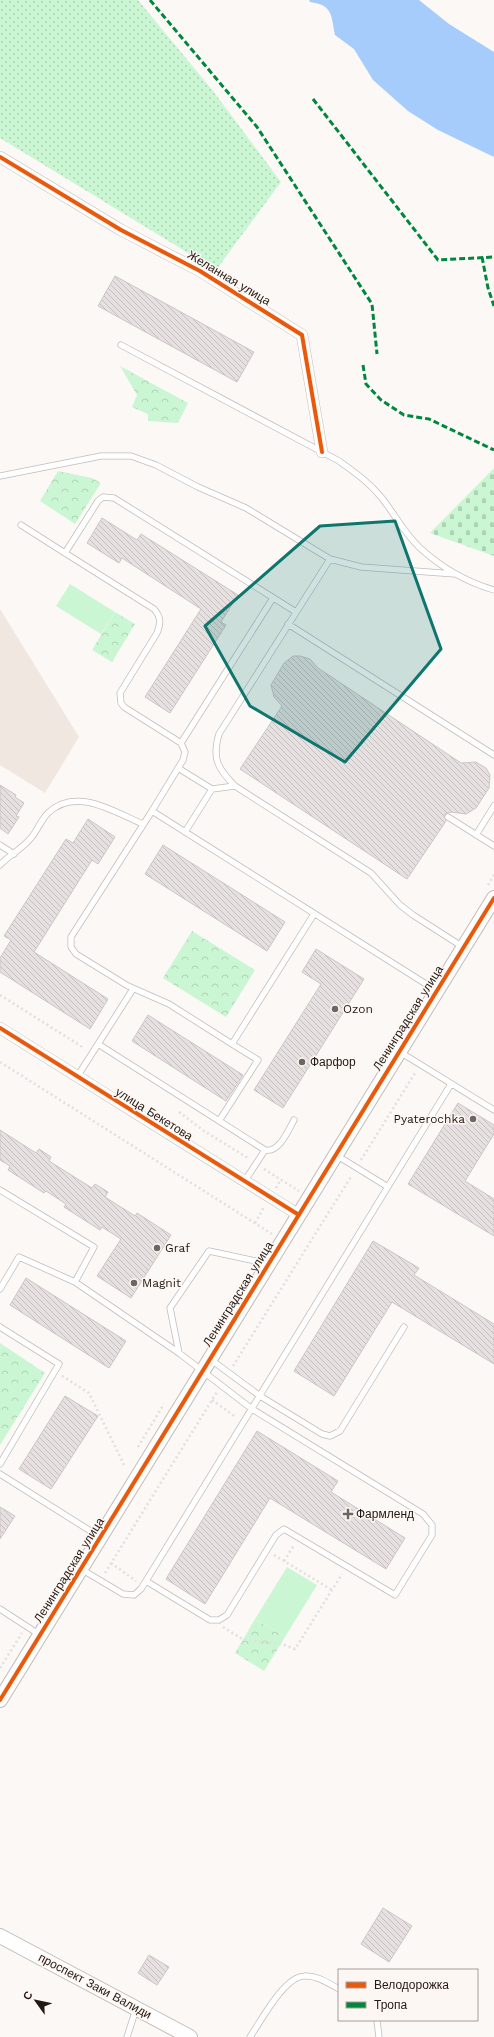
<svg xmlns="http://www.w3.org/2000/svg" width="494" height="2037" font-family="'Work Sans',sans-serif">
  <style>
    .built { fill: #f1e7e1 }
    .cemetery { fill: url(#cemetery-stones) }
    .park { fill: url(#park-crowns) }
    .garden { fill: url(#garden-dots) }
    .pitch { fill: #cbf6d3 }
    .water { fill: #a5ccfb }
    .building { fill: url(#building-back-hatch); stroke: #cdc5c6 }
    .lines { fill: none; stroke-linecap: round; stroke-linejoin: round }
    .service-casing { stroke: #c3bdb8; stroke-width: 7 }
    .minor-casing { stroke: #c3bdb8; stroke-width: 12 }
    .tertiary-casing { stroke: #c3bdb8; stroke-width: 16 }
    .path { stroke: #e1dfdf; stroke-width: 2.5; stroke-dasharray: 2 3; stroke-linecap: butt }
    .service { stroke: #fefefe; stroke-width: 5.5 }
    .minor { stroke: #fefefe; stroke-width: 11 }
    .tertiary { stroke: #fefefe; stroke-width: 14 }
    .quiet { stroke: #00873e; stroke-width: 3; stroke-dasharray: 6 3; stroke-linecap: butt }
    .cycleway-casing { stroke: #fdf7f3; stroke-width: 6 }
    .cycleway { stroke: #e8590c; stroke-width: 4 }
    .marked { fill: #0f766e; fill-opacity: 0.2; stroke: #0f766e; stroke-width: 3; stroke-linejoin: round }
    .poi-dot { fill: #6f6662; stroke: #fdf7f3; stroke-width: 1.5 }
    .labels { text-anchor: middle; stroke-width: 3; stroke-linejoin: round; paint-order: stroke }
    .street-label { font-size: 12px; fill: #241813; stroke: #fdf7f3 }
    .poi-label { font-size: 12px; fill: #241813; stroke: #fdf7f3; text-anchor: start }
  </style>
  <defs>
    <pattern id="cemetery-stones" width="16" height="16" patternUnits="userSpaceOnUse"><rect width="16" height="16" fill="#cbf6d3"/><path d="M2 7V4a2 2 0 0 1 4 0v3zM10 15v-3a2 2 0 0 1 4 0v3z" fill="#aed2b4"/></pattern>
    <pattern id="park-crowns" width="20" height="18" patternUnits="userSpaceOnUse"><rect width="20" height="18" fill="#cbf6d3"/><path d="M2 6a3 3 0 1 1 6 0M12 15a3 3 0 1 1 6 0" fill="none" stroke="#aed2b4"/></pattern>
    <pattern id="garden-dots" width="8" height="8" patternUnits="userSpaceOnUse"><rect width="8" height="8" fill="#cbf6d3"/><path d="M2 2h.1M6 6h.1" fill="none" stroke="#aed2b4" stroke-width="1.8" stroke-linecap="round"/></pattern>
    <pattern id="building-back-hatch" width="6" height="6" patternUnits="userSpaceOnUse"><rect width="6" height="6" fill="#e7e0e1"/><path d="M-1 5l2 2M0 0l6 6M5-1l2 2" fill="none" stroke="#c6bfc0"/></pattern>
  </defs>
  <rect width="100%" height="100%" fill="#fbf8f5"/>
  <path class="built" d="M0,609L79,737L45,793L0,765Z"/>
  <path class="cemetery" d="M494,468V556L430,533Z"/>
  <path class="park" d="M120,366L188,403L178,423L148,421V414L132,407L137,395Z
    M58,471L92,478L101,483L75,524L40,501Z
    M115,612L135,624L112,662L92,650Z
    M192,931L255,970L226,1017L163,978Z
    M0,1343L45,1373L0,1445Z
    M255,1619L285,1637L264,1671L235,1653Z"/>
  <path class="garden" d="M0,0H138L213,91L281,182L216,270L0,138Z"/>
  <path class="pitch" d="M70,584L115,612L101,634L56,606Z
    M287,1567L317,1585L285,1637L255,1619Z"/>
  <path class="water" d="M309,0H419L449,24L494,52V157L438,130L408,111L373,80L354,49L335,35C331,15 333,5 310,2Z"/>
  <path class="building" d="M115,276L254,352L237,382L98,306Z
    M102,518L137,540L141,534L238,595L221,622L226,625L170,713L145,697L201,609L122,558L119,563L87,543Z
    M293,656H300L310,659L318,668L461,763L476,762L486,768L490,775L489,788L476,808L466,814L451,812L445,814L446,821L407,879L240,769L282,706L274,697L271,685L284,663Z
    M0,785L16,795L15,797L24,803L16,816L19,817L8,834L0,828Z
    M88,819L115,837L98,864L92,860L34,952L108,999L90,1029L0,972V958L11,940L4,936L66,839L73,843Z
    M163,845L285,922L267,951L145,874Z
    M316,949L364,979L283,1108L254,1090L321,984L302,972Z
    M148,1015L243,1075L226,1101L132,1041Z
    M458,1103L494,1125V1134L465,1181L494,1199V1236L408,1184Z
    M0,1130L36,1153L39,1149L51,1157L49,1161L92,1188L95,1184L108,1192L105,1197L135,1216L137,1213L171,1235L131,1298L97,1276L121,1239L102,1227L100,1230L64,1207L66,1204L46,1191L44,1193L8,1170L10,1166L0,1160Z
    M373,1241L419,1268L414,1275L494,1324V1364L392,1302L334,1396L294,1371Z
    M26,1278L126,1341L109,1368L10,1305Z
    M65,1396L98,1416L51,1489L19,1469Z
    M257,1431L338,1481L331,1492L405,1538L386,1569L270,1498L205,1604L166,1579Z
    M0,1507L15,1516L0,1539Z
    M383,1908L412,1926L389,1962L361,1944Z
    M149,1955L169,1967L157,1985L138,1973Z"/>
  <g class="lines">
    <g class="service-casing">
      <path id="service" d="M121,345L339,461C354,472 369,482 381,497C394,513 404,533 420,548C441,567 466,582 494,590
        M0,476L101,456H131L156,465L198,487L246,508L330,559L361,567L455,574
        M21,525L65,553
        M330,559L219,734C212,758 217,768 235,786L371,873L400,905L413,915L463,947
        M288,624L494,755
        M181,743L273,598
        M178,768L212,789L185,832
        M212,789L235,786
        M152,811L183,760L185,752L181,743L124,707L121,703L120,693L157,633C161,623 161,617 154,609L65,553L98,501L103,497L114,498L296,612
        M448,817L494,846
        M476,835L494,806
        M0,845L14,854
        M0,865C9,855 22,849 31,838C37,831 41,820 48,813C76,786 114,812 143,824
        M98,1044L265,1150
        M232,1044L169,1004L128,986L76,954L71,947V937L152,811L437,991
        M400,1052L494,1110
        M77,1077L133,989
        M219,1121L258,1060L232,1044L314,914
        M336,1155L388,1187
        M244,1182L265,1150C279,1153 288,1131 294,1120
        M0,1190L94,1247L75,1282
        M0,1289L19,1257L75,1282L179,1353L252,1409L423,1514L432,1525V1535L395,1595L284,1529L276,1535L227,1615L219,1620H210L146,1581
        M0,1327L59,1364L0,1464
        M179,1353L170,1308L209,1251L256,1261L267,1266
        M210,1359L260,1396L322,1434L330,1436L340,1431L404,1327
        M0,1474L100,1537
        M81,1569L123,1594L134,1595L141,1589L451,1084
        M0,1609L40,1635
        M377,2020L379,2037
        M127,2037L136,2009
        M250,2037C261,2021 284,1977 304,1976C317,1975 328,1983 339,1989"/>
    </g>
    <g class="minor-casing">
      <path id="minor" d="M0,157L121,230L200,271L302,335L322,452
        M0,1028L299,1215"/>
    </g>
    <g class="tertiary-casing">
      <path id="tertiary" d="M0,1700L494,898
        M0,1936L190,2037"/>
    </g>
    <path class="path" d="M488,885L494,875
      M0,995L84,1048
      M0,1062L272,1234
      M179,1112L204,1131L248,1158
      M361,1160L415,1073
      M264,1169L299,1191
      M276,1188L281,1179
      M255,1223L264,1207
      M233,1366L352,1175
      M62,1376L89,1393L125,1467
      M212,1400L236,1417
      M138,1447L164,1404
      M274,1555L332,1590
      M284,1561L294,1545
      M111,1563L136,1581
      M105,1573L217,1392
      M223,1627L244,1640L282,1644L295,1649L342,1574
      M0,1668L22,1633"/>
    <use href="#service" class="service"/>
    <use href="#minor" class="minor"/>
    <use href="#tertiary" class="tertiary"/>
    <path class="quiet" d="M150,0L257,127L372,304L377,354
      M313,99L438,260L494,257
      M482,257L488,288L494,306
      M363,365L366,384L381,400L404,415L429,419L494,450"/>
    <g class="cycleway-casing">
      <path id="cycleway" d="M0,157L121,230L200,271L302,335L322,452
        M0,1028L299,1215
        M0,1700L494,898"/>
    </g>
    <use href="#cycleway" class="cycleway"/>
  </g>
  <path class="marked" d="M395,521L441,649L345,762L250,706L205,626L320,526Z"/>
  <g class="poi-dot">
    <circle cx="335" cy="1009" r="4"/>
    <circle cx="302" cy="1062" r="4"/>
    <circle cx="473" cy="1119" r="4"/>
    <circle cx="157" cy="1248" r="4"/>
    <circle cx="134" cy="1283" r="4"/>
    <path d="M346 1508h4v4h4v4h-4v4h-4v-4h-4v-4h4z"/>
  </g>
  <g class="labels">
    <g class="street-label">
      <text transform="translate(229 278) rotate(31)" y="4">Желанная улица</text>
      <text transform="translate(408 1018) rotate(-58)" y="4">Ленинградская улица</text>
      <text transform="translate(154 1114) rotate(32)" y="4">улица Бекетова</text>
      <text transform="translate(238 1294) rotate(-58)" y="4">Ленинградская улица</text>
      <text transform="translate(69 1570) rotate(-58)" y="4">Ленинградская улица</text>
      <text transform="translate(95 1986) rotate(28)" y="4">проспект Заки Валиди</text>
    </g>
    <g class="poi-label">
      <text x="343" y="1013">Ozon</text>
      <text x="310" y="1066">Фарфор</text>
      <text x="465" y="1123" text-anchor="end">Pyaterochka</text>
      <text x="165" y="1252">Graf</text>
      <text x="142" y="1287">Magnit</text>
      <text x="356" y="1518">Фармленд</text>
    </g>
  </g>
  <rect x="338" y="1969" width="140" height="52" fill="#fdf7f3" stroke="#a69e99"/>
  <rect x="346" y="1982" width="20" height="6" fill="#e8590c" stroke="#a69e99"/>
  <text x="374" y="1989" font-size="12" fill="#241813">Велодорожка</text>
  <rect x="346" y="2002" width="20" height="6" fill="#00873e" stroke="#a69e99"/>
  <text x="374" y="2009" font-size="12" fill="#241813">Тропа</text>
  <g transform="translate(36 2001) rotate(303)" stroke="#fdf7f3" stroke-width="3" paint-order="stroke">
  <path d="M0-3L7 15L0 10L-7 15Z" fill="#241813"/>
  <text y="-6" font-size="11" font-weight="bold" text-anchor="middle" fill="#241813">С</text>
  </g>
</svg>
